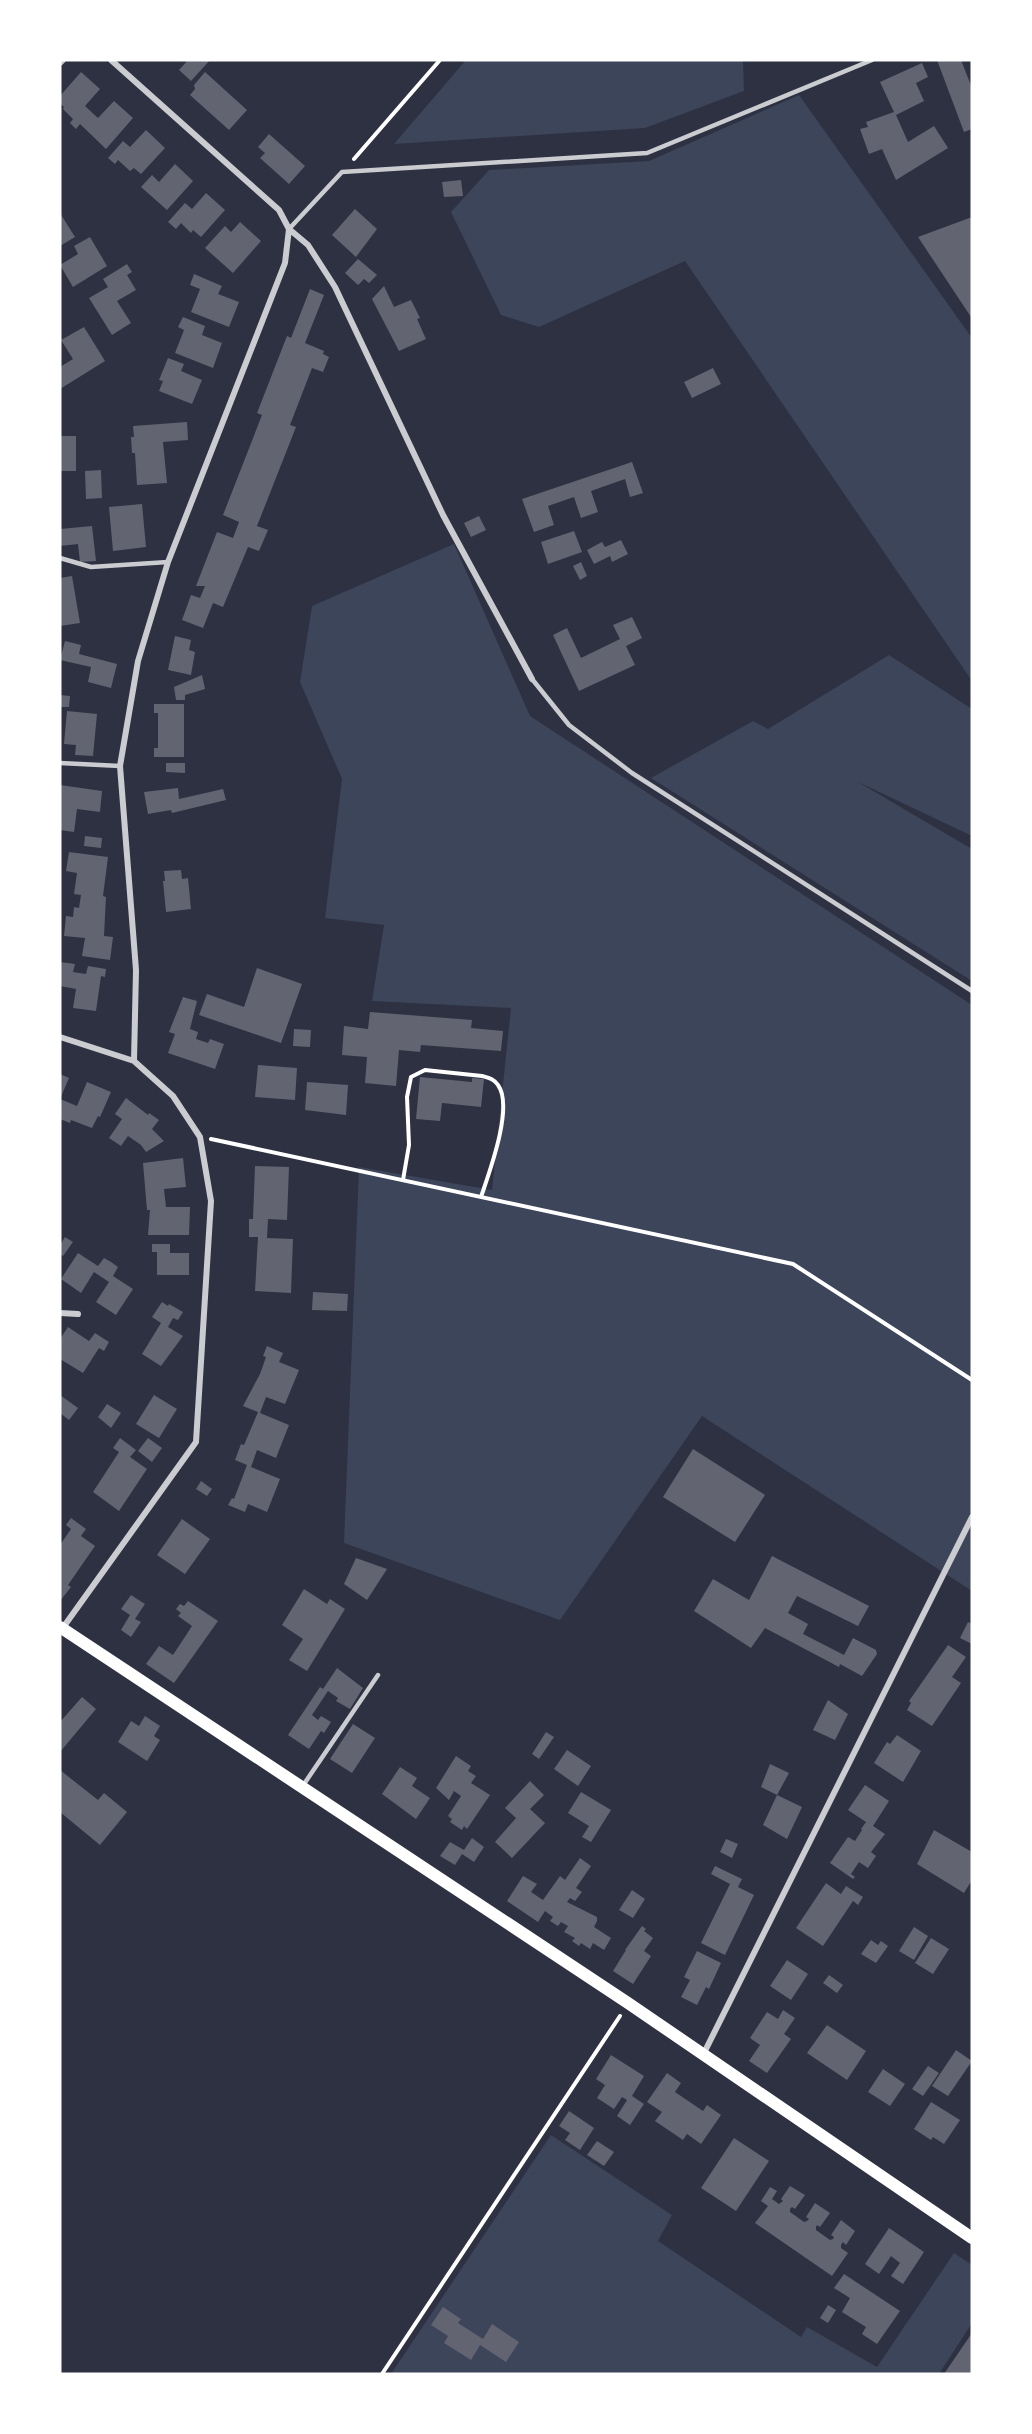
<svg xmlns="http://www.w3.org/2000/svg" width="1032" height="2434" font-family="Lora,serif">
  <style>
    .green { fill: #3c4559 }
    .building { fill: #626471 }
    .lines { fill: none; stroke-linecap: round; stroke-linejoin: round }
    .path { stroke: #fff; stroke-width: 4 }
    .service { stroke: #caccd0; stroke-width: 4.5 }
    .minor { stroke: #caccd0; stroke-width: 6 }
    .secondary { stroke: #fff; stroke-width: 12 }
  </style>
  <rect width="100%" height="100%" fill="#2d3142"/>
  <path class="green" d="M466,60H743L744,91L645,128L394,144Z
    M799,95L972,338V681L685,261L539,327L501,315L451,212L489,170L649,161Z
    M454,544L530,716L972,1005V1591L702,1416L560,1620L344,1543L359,1167L492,1190L511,1008L372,1001L384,925L325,918L342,779L300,682L312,606Z
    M889,655L972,709V836L858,782L972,849V981L651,778L753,721L768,729Z
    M551,2135L672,2215L658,2241L801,2337L807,2327L877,2367L954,2253L972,2265V2323L939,2374H391Z"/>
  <path class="building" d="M188,60H210L191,81L179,70Z
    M937,60H961L972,88V129L964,132Z
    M922,63L928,77L916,83L924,101L896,115L908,142L934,126L948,148L896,180L882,149L869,154L860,129L868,127L866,122L894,112L880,82Z
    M81,72L100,89L85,106L98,118L114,101L133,118L106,149L80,124L76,129L70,123L73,119L63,109L64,107L60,103V96Z
    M205,72L247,110L229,130L190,95L195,89L194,85Z
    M146,130L165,148L141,174L134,168L130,171L118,160L115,164L108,158L123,141L130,147Z
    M269,134L305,166L289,184L260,158L265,153L258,147Z
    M175,164L193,181L167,210L141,187L152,175L159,182Z
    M461,180L463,196L444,197L442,182Z
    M206,193L225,210L201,237L193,230L191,233L181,223L176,229L168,222L185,203L192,209Z
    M355,209L377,229L356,257L332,235Z
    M60,213L75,237L60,246Z
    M972,217V316L971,317L918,237Z
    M240,222L261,241L233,273L205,248L225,226L231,232Z
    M90,237L107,266L73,287L60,265L78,254L74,246Z
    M358,259L377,275L369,283L364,279L358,285L345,273Z
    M127,264L132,272L127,275L136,290L117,301L131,323L112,335L89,298L108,287L103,279Z
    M194,274L222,286L218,294L239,302L229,327L191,312L200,289L190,285Z
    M384,286L394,307L411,300L420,318L417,319L426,339L399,351L372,299Z
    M310,289L324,295L305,343L324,351L323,354L329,357L323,372L312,368L290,425L296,427L257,526L268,530L259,551L248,547L223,607L213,603L203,628L182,620L191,595L200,598L205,586H196L217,532L233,538L239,522L223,515L262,415L257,413L287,336L291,338Z
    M183,317L205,326L202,335L222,343L213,368L175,353L184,330L178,327Z
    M84,327L105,361L60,389V367L73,359L61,340Z
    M168,358L184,364L181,371L202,380L192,404L159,391L163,381L159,380Z
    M713,368L721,384L692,398L684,382Z
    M187,422L188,440L163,442L167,483L137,485L135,453H132L131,437H134L133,426Z
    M60,436H76V471H60Z
    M632,462L643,493L630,497L625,479L591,491L598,512L581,518L574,497L548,506L554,525L534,532L522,499Z
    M101,470L102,498L86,499L85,471Z
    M142,504L146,547L113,551L109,507Z
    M479,516L486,530L471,537L464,523Z
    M92,526L96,561L80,562L78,544L60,546V529Z
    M574,531L582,552L548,564L541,542Z
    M621,540L628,554L612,562L610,556L594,564L587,550L602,542L605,547Z
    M581,562L587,576L580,580L573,566Z
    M72,576L80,623L60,626V578Z
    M632,617L642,638L626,646L635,665L579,691L553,635L567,628L581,658L620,639L613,625Z
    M175,636L191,640L189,650L195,652L191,675L168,670Z
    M65,641L81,645L79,654L117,664L111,688L88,682L91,667L60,660Z
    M202,675L205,689L185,695V700H176L174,687Z
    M60,695L70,696L69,707H60Z
    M154,704H184V757H154V748H158V713H154Z
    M67,711L97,714L93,756L75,755L76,745L64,744Z
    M166,763H185V773L166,772Z
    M60,785L102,791L100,812L77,809L74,832L60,830Z
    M178,788L179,799L223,789L226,800L172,813L171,810L148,814L144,792Z
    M85,836L102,838L101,848L84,846Z
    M69,852L108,857L103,896L106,897L104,936L113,937L110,960L82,956L85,938L64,936L66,916L73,917L74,907L79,908L81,895L74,894L77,873L66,871Z
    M181,870L182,879L188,878L191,909L166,912L163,881H165L164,871Z
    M60,962L75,964L73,972L86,974L88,966L106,969L105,977L101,976L96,1011L73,1008L76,989L60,986Z
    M257,968L302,984L281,1043L199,1015L207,994L244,1007Z
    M183,997L197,1001L190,1029L198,1032L196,1039L208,1043L210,1039L224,1044L215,1069L168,1053L175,1034L169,1032Z
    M370,1012L472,1020L471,1028L503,1031L501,1051L421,1045L420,1052L399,1050L396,1086L365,1083L367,1057L342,1055L344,1026L368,1029Z
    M294,1029L311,1030L310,1047L293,1046Z
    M258,1065L297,1068L295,1100L255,1097Z
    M60,1074L69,1078L60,1099L77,1106L87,1082L111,1092L100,1117L98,1116L92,1128L71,1120L70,1123L60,1119Z
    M420,1077L472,1082V1078L484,1079L481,1107L442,1103L440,1121L416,1119Z
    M307,1082L348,1085L346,1115L305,1110Z
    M126,1098L148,1115L149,1113L159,1120L152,1129L164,1141L146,1152L141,1145L128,1136L121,1146L109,1138L122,1119L115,1114Z
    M183,1158L186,1187L164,1189L166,1207H190L189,1235H148L150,1210H147L143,1163Z
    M255,1166L289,1167L287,1220L268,1219L267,1238L293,1239L291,1293L255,1291L258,1237H249V1219H253Z
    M65,1237L73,1242L63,1256L60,1254V1245Z
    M152,1244H170V1253H189V1275H157V1252H152Z
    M78,1253L98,1266L104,1258L111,1262L118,1267L113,1276L133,1289L116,1315L96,1302L109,1282L94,1272L81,1293L61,1279Z
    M313,1292L348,1294L347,1311L312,1310Z
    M162,1302L168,1306L169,1304L183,1312L178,1320L173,1318L168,1327L183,1336L161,1366L142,1354L161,1323L152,1317Z
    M68,1327L89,1341L95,1333L109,1342L104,1351L99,1348L83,1373L60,1359V1339Z
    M267,1346L283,1353L279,1362L299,1370L285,1404L266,1397L260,1413L289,1425L276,1458L257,1450L251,1467L280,1479L267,1512L248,1504L245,1512L228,1505L232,1498L234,1499L247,1465L235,1460L241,1444L244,1445L258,1412L243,1406L260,1374L266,1357L263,1356Z
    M60,1395L78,1408L69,1420L60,1413Z
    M154,1395L177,1409L159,1438L136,1424Z
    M107,1404L121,1413L111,1428L98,1417Z
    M120,1438L136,1450L130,1457L147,1469L119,1511L93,1492L119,1452L113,1448Z
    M148,1438L162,1448L152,1462L138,1451Z
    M693,1449L765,1495L735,1542L663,1497Z
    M201,1481L212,1489L207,1496L196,1489Z
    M71,1518L86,1529L81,1536L95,1546L68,1585L71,1587L60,1601V1545L71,1529L66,1525Z
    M182,1519L210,1539L185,1574L157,1555Z
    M772,1556L869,1606L858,1626L797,1596L788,1613L808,1624L803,1634L844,1655L853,1638L876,1650L877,1654L862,1676L840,1664L839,1667L765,1628L751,1648L694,1611L713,1579L749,1600Z
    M356,1558L387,1569L367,1600L344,1584Z
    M304,1589L327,1604L330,1599L345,1609L307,1671L289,1660L303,1639L282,1625Z
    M131,1595L145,1604L135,1619L141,1622L131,1637L121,1630L130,1615L121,1609Z
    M188,1601L218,1621L174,1683L146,1664L159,1646L173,1655L192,1626L178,1616L181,1613L176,1609L180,1604L184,1606Z
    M968,1622L972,1624V1644L960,1638Z
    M948,1645L966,1657L952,1677L961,1683L932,1726L907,1710L911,1703L909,1701Z
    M337,1668L363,1688L350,1709L336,1701L338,1698L328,1691L312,1715L318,1720L321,1716L331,1722L324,1733L321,1731L309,1749L288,1735L320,1687L323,1689Z
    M82,1697L96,1709L60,1752V1722Z
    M828,1700L848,1714L835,1740L813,1730Z
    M145,1716L160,1726L154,1736L160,1740L147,1761L118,1742L131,1721L139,1726Z
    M353,1724L375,1738L352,1773L330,1759Z
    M546,1732L554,1737L539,1759L532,1754Z
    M897,1735L921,1751L903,1782L874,1763L887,1742L890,1744Z
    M567,1750L591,1766L578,1786L554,1769Z
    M456,1756L471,1766L468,1771L476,1776L471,1783L490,1795L467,1829L464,1826L462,1830L450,1822L452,1819L448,1816L461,1796L454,1791L449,1800L436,1788Z
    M770,1764L789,1773L777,1795L761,1787Z
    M400,1767L417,1778L412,1786L430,1798L416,1819L382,1794Z
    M60,1770L98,1800L104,1793L127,1812L100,1845L60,1812Z
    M530,1781L544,1795L530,1809L545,1823L512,1858L495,1842L516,1818L505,1808Z
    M865,1785L889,1801L873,1826L885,1834L871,1852L876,1856L868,1868L859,1862L851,1874L855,1877L853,1879L830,1863L848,1837L855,1841L862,1830L861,1829L866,1822L848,1810Z
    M581,1792L611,1810L591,1842L582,1837L589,1826L568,1813Z
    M777,1795L802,1807L787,1839L763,1825Z
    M934,1830L972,1852V1880L964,1893L917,1864Z
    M472,1838L484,1847L474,1862L462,1854L455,1865L440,1856L450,1842L464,1850Z
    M726,1839L738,1844L732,1858L720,1852Z
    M580,1858L591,1866L576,1888L582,1892L575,1901L570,1898L567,1902L597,1917V1921L594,1927L611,1938L604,1950L593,1943L590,1949L581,1943L579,1946L572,1941L575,1938L564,1932L568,1926L561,1922L558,1926L550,1921L553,1917L545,1911L538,1922L507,1901L523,1876L537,1884L531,1892L543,1900L560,1876L565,1880Z
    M715,1866L742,1879L738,1887L754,1895L725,1955L701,1943L730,1884L711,1874Z
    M826,1883L841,1894L846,1886L863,1897L858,1905L853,1901L823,1946L796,1928Z
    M632,1890L645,1899L633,1918L619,1910Z
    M642,1926L646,1929L644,1931L653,1938L644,1951L651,1956L633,1984L613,1971L626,1950H625Z
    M914,1927L928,1936L914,1960L899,1951Z
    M931,1938L949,1949L933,1974L915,1963Z
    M871,1940L878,1945L881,1941L888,1946L876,1963L861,1954Z
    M697,1951L721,1963L709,1989L706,1987L697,2005L681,1997L690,1980L684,1977Z
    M787,1960L808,1974L791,2000L770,1986Z
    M829,1975L843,1985L837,1993L823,1983Z
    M783,2010L795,2018L784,2034L791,2039L767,2073L749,2061L760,2045L750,2038L767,2012L778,2019Z
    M827,2025L866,2051L847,2080L807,2053Z
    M956,2050L972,2061L948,2096L932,2086Z
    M611,2055L644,2076L632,2096L644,2104L630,2125L617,2116L627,2100L622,2097L614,2109L597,2098L605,2085L596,2079Z
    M928,2066L939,2073L923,2096L912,2089Z
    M883,2069L905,2084L890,2106L868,2092Z
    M667,2073L681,2083L675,2092L703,2111L707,2105L721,2115L701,2144L687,2134L683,2140L655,2121L662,2112L647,2102Z
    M931,2102L960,2120L944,2144L933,2137L931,2140L914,2129Z
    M569,2111L594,2128L580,2150L565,2140L570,2133L559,2126Z
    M734,2138L769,2161L736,2211L701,2188Z
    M597,2141L614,2152L604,2166L587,2155Z
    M790,2186L805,2195L795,2209L792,2207L790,2209V2212L804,2222L807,2221L809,2219L806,2217L815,2203L830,2213L820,2227L817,2225L816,2227V2230L830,2240L833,2239L834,2237L831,2235L841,2220L855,2231L846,2245L843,2242L841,2245V2248L848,2253L832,2276L755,2223L768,2206L761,2201L770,2187L777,2191L772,2199L779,2204L783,2201L781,2199Z
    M889,2228L924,2252L903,2284L891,2276L900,2263L891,2256L879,2274L865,2264Z
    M844,2274L900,2311L877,2344L862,2334L866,2327L842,2312L850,2298L834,2288Z
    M828,2305L836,2310L828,2323L820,2318Z
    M443,2307L461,2319L458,2323L483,2339L492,2324L519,2342L506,2362L480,2345L471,2360L444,2343L448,2336L431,2325Z
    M972,2333V2374H944Z"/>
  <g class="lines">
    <path class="path" d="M354,159L440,60
      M211,1139L793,1264L972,1380
      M403,1180L409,1145L407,1097L411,1077L425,1070L482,1076C489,1078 494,1079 498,1085C514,1107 489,1173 481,1197
      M382,2374L620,2016"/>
    <path class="service" d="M289,229L342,172L647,153L872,60
      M60,558L91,567L168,562
      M532,679L569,725L632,773L972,991
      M60,763L120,766
      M302,1787L378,1675"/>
    <path class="minor" d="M111,60L279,210L289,229L285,263L168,562L138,661L120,766L136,970L134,1061
      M60,63L63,60
      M289,229L308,245L335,287L443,515L532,679
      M60,1037L134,1061L173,1096L200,1137L211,1201L196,1442L62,1629
      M60,1313L78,1314
      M703,2055L972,1517"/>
    <path class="secondary" d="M60,1627L628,2003L972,2238"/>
  </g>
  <rect width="1032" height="2434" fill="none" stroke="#ffffff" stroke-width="123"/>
</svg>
